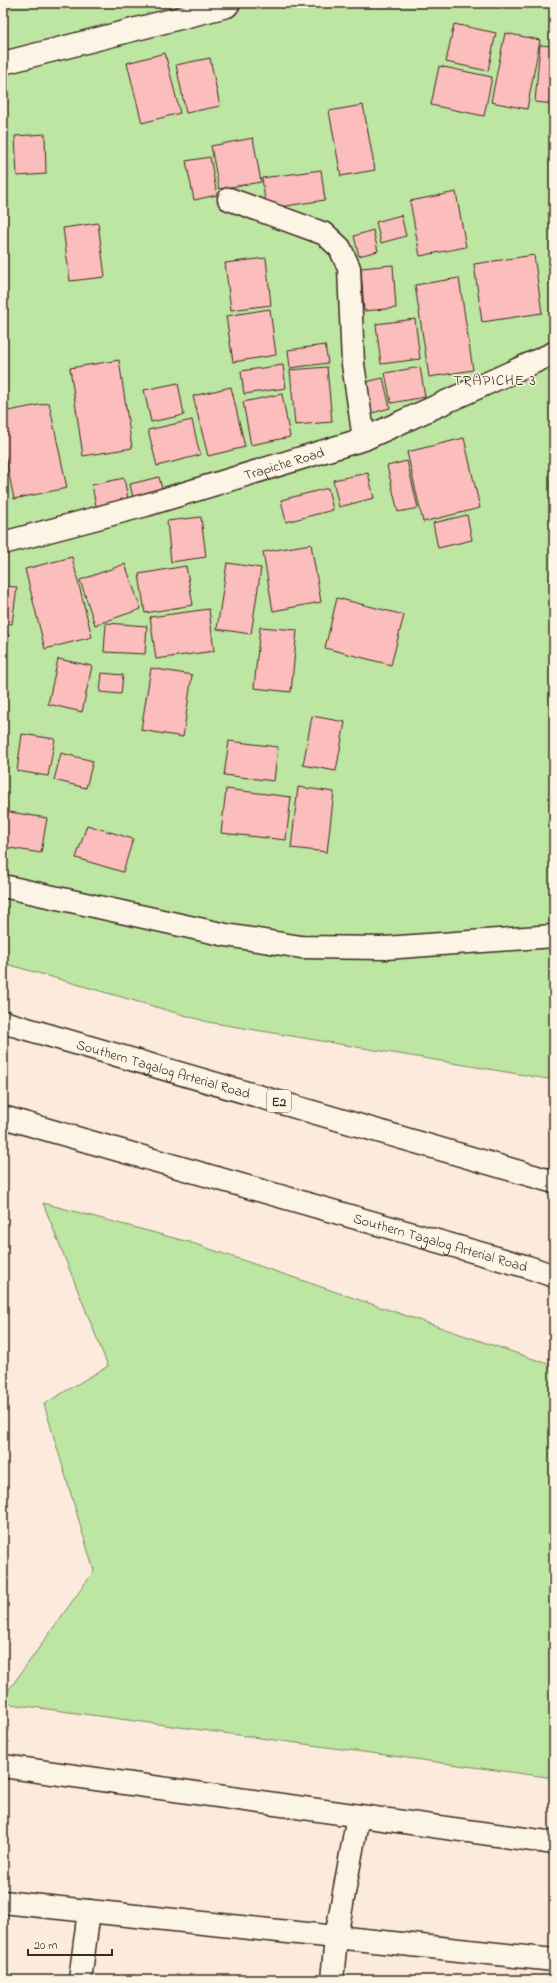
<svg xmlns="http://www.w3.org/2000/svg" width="557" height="1983" font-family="'Indie Flower',sans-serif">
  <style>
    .green { fill: #bde6a2; stroke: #7c8860 }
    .building { fill: #fbbebc; stroke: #3b2a1e }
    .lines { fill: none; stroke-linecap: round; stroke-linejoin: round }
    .minor-casing { stroke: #3b2a1e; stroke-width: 25 }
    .highway-casing { stroke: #3b2a1e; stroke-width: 25 }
    .minor { stroke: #fcf5e5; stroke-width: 22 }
    .highway { stroke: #fcf5e5; stroke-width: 22 }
    .labels { text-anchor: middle; stroke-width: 3; stroke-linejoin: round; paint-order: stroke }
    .shield { fill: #fcf5e5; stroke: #75675a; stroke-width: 1 }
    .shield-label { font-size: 13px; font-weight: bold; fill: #3b2a1e }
    .street-label { font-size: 14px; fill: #3b2a1e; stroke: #fcf5e5 }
    .neighbourhood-label { font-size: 15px; letter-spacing: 1px; fill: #3b2a1e; stroke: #fcf5e5 }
  </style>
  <rect width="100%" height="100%" fill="#fceadd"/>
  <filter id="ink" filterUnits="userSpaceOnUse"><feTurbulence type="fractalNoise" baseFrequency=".025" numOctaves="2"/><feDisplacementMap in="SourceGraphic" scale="8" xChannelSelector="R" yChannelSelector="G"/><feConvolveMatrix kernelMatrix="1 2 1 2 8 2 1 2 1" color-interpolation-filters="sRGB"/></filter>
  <g filter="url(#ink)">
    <path class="green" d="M3,3H554V1080L208,1022L3,963Z
      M43,1203L189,1242L554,1366V1778L3,1703V1698L94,1571L44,1404L108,1366Z"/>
    <path class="building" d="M454,24L496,33L488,71L446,62Z
      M505,33L540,40L527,109L491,102Z
      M540,45L554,46V104L535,102Z
      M165,53L180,113L142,123L127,63Z
      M210,58L220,106L186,113L176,65Z
      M439,66L492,77L484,116L431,105Z
      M363,105L375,170L341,176L329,111Z
      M45,134L46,174L17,176L15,136Z
      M253,138L261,182L219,189L211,146Z
      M210,157L217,195L194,200L186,161Z
      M321,170L325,200L266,209L262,178Z
      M456,192L466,247L420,256L410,201Z
      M401,215L406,236L381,243L376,222Z
      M98,223L105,277L70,281L63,228Z
      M373,230L378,251L359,256L354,236Z
      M534,255L542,313L482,322L474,264Z
      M266,258L271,305L231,310L225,263Z
      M393,265L396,308L364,311L361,268Z
      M459,278L473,370L429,377L415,285Z
      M270,309L276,355L233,362L226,316Z
      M415,319L420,359L381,364L376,324Z
      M325,345L328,363L290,368L288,350Z
      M119,360L132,448L83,456L70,368Z
      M283,365L286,388L244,394L241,371Z
      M327,367L332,422L295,425L290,370Z
      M420,367L425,397L391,403L385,373Z
      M383,378L390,408L365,415L357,384Z
      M178,383L184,415L151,422L144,390Z
      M231,387L245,447L208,456L193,396Z
      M282,394L290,437L251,445L243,402Z
      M49,403L67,488L14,499L3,444V412Z
      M192,420L200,455L157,466L148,430Z
      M464,438L480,508L423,522L407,452Z
      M407,461L418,508L398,512L387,466Z
      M368,473L374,498L339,507L333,480Z
      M159,477L164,497L134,503L130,484Z
      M124,478L129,504L97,511L92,485Z
      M328,488L333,510L286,522L281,500Z
      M467,515L472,540L438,548L433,523Z
      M201,517L206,557L171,562L167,521Z
      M311,544L321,602L273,611L263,552Z
      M72,557L92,637L45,649L25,569Z
      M227,563L261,568L251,634L217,629Z
      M125,564L141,609L95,625L80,580Z
      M186,566L193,605L145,613L139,574Z
      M3,586L17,587L12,624L3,623Z
      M337,598L404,615L391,665L325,648Z
      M209,609L214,651L156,659L150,617Z
      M106,623L147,626L145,654L104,652Z
      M260,627L297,630L291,692L254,688Z
      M3,634L9,635L5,660L3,659Z
      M58,659L92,666L82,712L48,704Z
      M151,668L192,675L183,737L141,730Z
      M102,673L123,675L121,694L100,692Z
      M312,716L345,722L336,771L303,765Z
      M22,734L55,739L48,776L17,771Z
      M229,741L278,747L274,781L224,775Z
      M61,753L93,761L86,788L54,780Z
      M298,787L334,792L327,852L291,848Z
      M226,789L291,797L286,840L221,833Z
      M3,811L47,818L41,853L3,847Z
      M87,825L133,839L123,872L76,858Z"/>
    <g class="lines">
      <g class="minor-casing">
        <g id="minor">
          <path d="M3,63L227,6L229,3"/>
          <path d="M229,199L325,234L340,248L349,268L353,364L364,439"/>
          <path id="s1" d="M3,543L146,505L364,439L554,353"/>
          <path d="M3,886L226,935L301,947L385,948L554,936"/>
          <path d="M3,1766L554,1843"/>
          <path d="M3,1902L554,1960"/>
          <path d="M80,1980L89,1911"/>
          <path d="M332,1980L336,1937L358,1816"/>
        </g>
      </g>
      <g class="highway-casing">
        <g id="highway">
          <path id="s2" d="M3,1022L554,1182"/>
          <path id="s3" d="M3,1117L528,1267L554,1276"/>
        </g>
      </g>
      <use href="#minor" class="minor"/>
      <use href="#highway" class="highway"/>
    </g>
  </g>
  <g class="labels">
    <rect class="shield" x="267" y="1090" width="24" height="22" rx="3"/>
    <g class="shield-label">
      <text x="279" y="1106">E2</text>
    </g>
    <g class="street-label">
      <text dy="5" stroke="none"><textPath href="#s1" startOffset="292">Trapiche Road</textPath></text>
      <text dy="5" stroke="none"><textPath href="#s2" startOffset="167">Southern Tagalog Arterial Road</textPath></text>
      <text dy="5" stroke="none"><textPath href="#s3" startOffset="455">Southern Tagalog Arterial Road</textPath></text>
    </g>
    <g class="neighbourhood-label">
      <text x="495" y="385">TRAPICHE 3</text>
    </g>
  </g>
  <rect width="557" height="1983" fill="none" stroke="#fcf5e5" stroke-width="16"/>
  <rect x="8" y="8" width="541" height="1967" fill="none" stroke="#3b2a1e" stroke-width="1.5" filter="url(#ink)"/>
  <path d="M28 1949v6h84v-6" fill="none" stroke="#3b2a1e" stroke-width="2"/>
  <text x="34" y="1949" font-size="12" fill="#3b2a1e" stroke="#fcf5e5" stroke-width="3" paint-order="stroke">20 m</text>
</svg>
